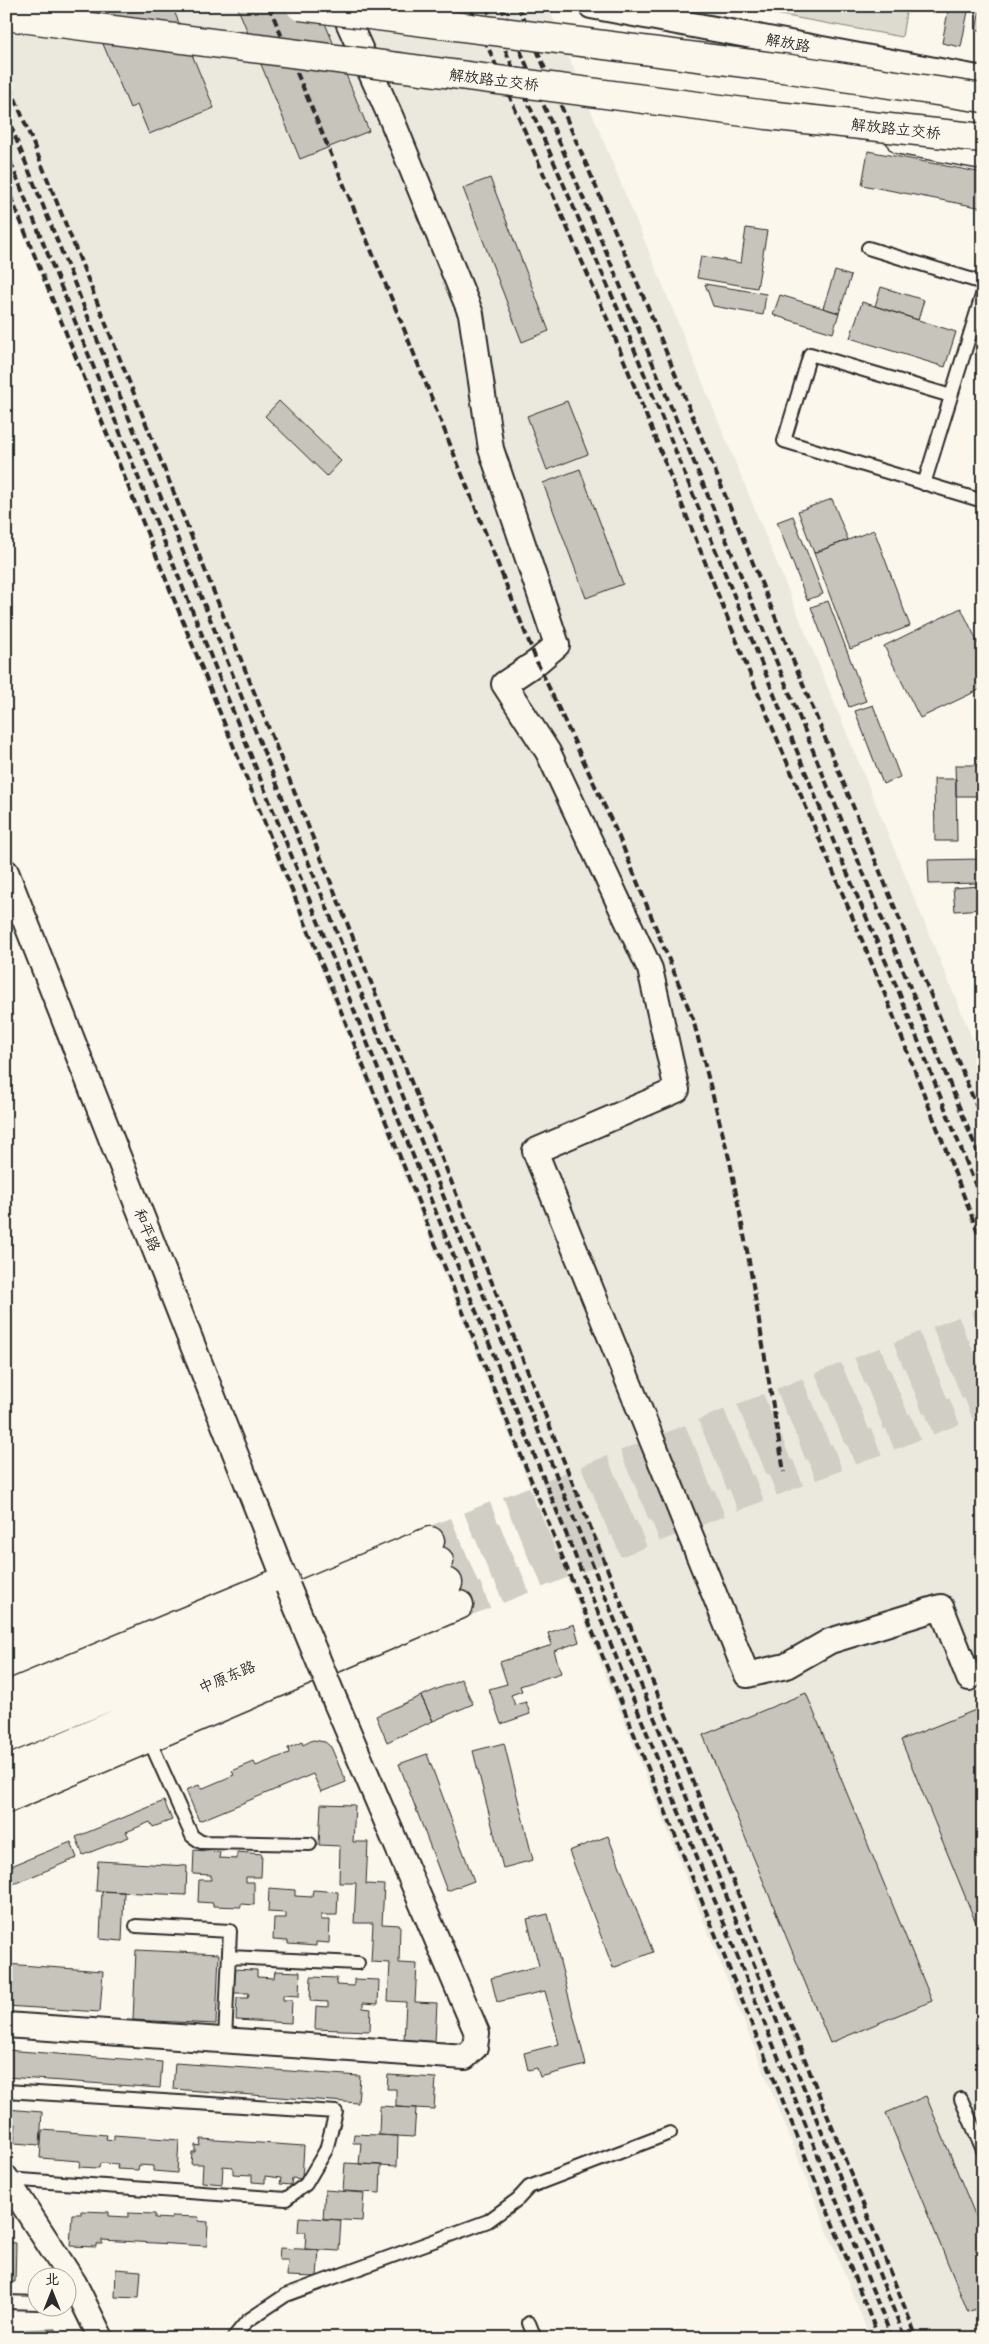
<svg xmlns="http://www.w3.org/2000/svg" width="989" height="2344" font-family="Mali,'LXGW WenKai TC',sans-serif">
  <style>
    .built { fill: #ebe8de }
    .green { fill: #dddad0; stroke: #84827e }
    .building { fill: #c7c4bc; stroke: #2b2b2b }
    .lines { fill: none; stroke-linecap: round; stroke-linejoin: round }
    .tertiary-tunnel { stroke: #d1cec5; stroke-width: 28; stroke-dasharray: 28 14; stroke-linecap: butt }
    .primary-tunnel { stroke: #d1cec5; stroke-width: 28; stroke-dasharray: 28 14; stroke-linecap: butt }
    .service-casing { stroke: #2b2b2b; stroke-width: 16 }
    .minor-casing { stroke: #2b2b2b; stroke-width: 28 }
    .tertiary-casing { stroke: #2b2b2b; stroke-width: 31 }
    .primary-casing { stroke: #2b2b2b; stroke-width: 31 }
    .service { stroke: #fbf7ec; stroke-width: 12 }
    .minor { stroke: #fbf7ec; stroke-width: 24 }
    .tertiary { stroke: #fbf7ec; stroke-width: 28 }
    .primary { stroke: #fbf7ec; stroke-width: 28 }
    .rail { stroke: #2b2b2b; stroke-width: 4; stroke-dasharray: 8 4; stroke-linecap: butt }
    .minor-bridge-casing { stroke: #2b2b2b; stroke-width: 28; stroke-linecap: butt }
    .primary-bridge-casing { stroke: #2b2b2b; stroke-width: 31; stroke-linecap: butt }
    .minor-bridge { stroke: #fbf7ec; stroke-width: 24 }
    .primary-bridge { stroke: #fbf7ec; stroke-width: 28 }
    .labels { text-anchor: middle; stroke-width: 4.5; stroke-linejoin: round; paint-order: stroke }
    .street-label { font-size: 15px; fill: #2b2b2b; stroke: #fbf7ec }
  </style>
  <rect width="100%" height="100%" fill="#fbf7ec"/>
  <filter id="ink" filterUnits="userSpaceOnUse"><feTurbulence type="fractalNoise" baseFrequency=".02" numOctaves="2"/><feDisplacementMap in="SourceGraphic" scale="10" xChannelSelector="R" yChannelSelector="G"/><feConvolveMatrix kernelMatrix="1 2 1 2 8 2 1 2 1" color-interpolation-filters="sRGB"/></filter>
  <g filter="url(#ink)">
    <path class="built" d="M6,6H548L983,1065V2338H870L582,1616L6,190Z"/>
    <path class="green" d="M731,6H907L902,37Z"/>
    <path class="building" d="M87,6H172L214,108L149,134L137,105L130,108Z
      M237,6H318L369,131L300,159Z
      M949,6H969L961,47L942,43Z
      M980,8L983,9V31L976,30Z
      M868,151L983,173V208L862,185Z
      M490,178L549,331L522,342L463,188Z
      M746,228L767,231L757,288L697,278L701,256L741,263Z
      M835,271L851,276L839,313L823,308Z
      M705,284L766,294L763,315L713,306Z
      M881,287L924,300L918,320L875,306Z
      M780,295L839,313L833,333L773,315Z
      M862,302L956,332L945,367L850,338Z
      M279,401L341,461L327,476L265,416Z
      M567,401L588,454L547,470L527,416Z
      M580,469L623,584L586,598L543,483Z
      M832,499L848,540L814,553L798,511Z
      M793,516L823,594L807,600L777,522Z
      M874,530L910,626L850,649L814,553Z
      M828,601L866,701L849,707L811,607Z
      M961,608L983,653V688L920,718L884,646Z
      M873,705L900,777L883,784L855,711Z
      M955,765H983V796H956Z
      M934,779H956L957,841H935Z
      M983,859V883L929,884L928,860Z
      M979,886L981,909L955,911L953,888Z
      M574,1624L579,1642L554,1651L561,1673L520,1686L522,1691L511,1695L515,1705L526,1702L530,1714L501,1724L489,1689L507,1684L500,1662L552,1645L548,1633Z
      M461,1679L473,1704L433,1721L421,1696Z
      M806,1693L932,2001L830,2043L703,1735Z
      M421,1696L433,1721L387,1742L376,1716Z
      M983,1707V1940L901,1740Z
      M313,1740L325,1742L331,1747L346,1782L321,1792L313,1774L199,1821L186,1790L199,1785L201,1789L234,1775L232,1771L254,1762L256,1766L289,1753L288,1748L302,1742L303,1745Z
      M504,1743L533,1860L503,1868L473,1751Z
      M427,1754L474,1881L447,1891L399,1764Z
      M164,1801L172,1820L153,1827L150,1822L126,1832L129,1837L83,1855L76,1837Z
      M321,1804L355,1805L353,1842H368L366,1884L384,1885L382,1924L400,1925L399,1963L417,1964L415,2002L437,2003L435,2042L404,2041L406,2002L388,2001L390,1963L371,1962L373,1923H354L356,1883H339L340,1846L319,1845Z
      M608,1836L653,1952L613,1968L569,1851Z
      M71,1842L77,1858L6,1887V1868Z
      M194,1850L220,1852L219,1858L237,1859V1852L262,1854L261,1877H246V1882H254V1905L241,1904V1907L213,1906V1903L198,1902L199,1880H211V1875L193,1874Z
      M98,1861L187,1866L186,1895L96,1891Z
      M269,1888L295,1890V1896L312,1897L313,1890L338,1892L337,1915H321V1920H330L329,1943L316,1942V1946L288,1944V1941L273,1940L274,1918H286V1913L268,1912Z
      M102,1891L124,1892L122,1941L100,1939Z
      M548,1914L586,2065L540,2077L537,2068L528,2070L524,2053L559,2044L545,1991L497,2002L491,1978L539,1966L527,1919Z
      M136,1950L219,1954L216,2024L133,2020Z
      M6,1964L103,1971L100,2012L6,2006Z
      M232,1969L257,1970V1977L274,1978L275,1971L300,1972L299,1996L283,1995V2000H292L291,2023L236,2020L237,1998H248L249,1993H231Z
      M311,1977L337,1978L336,1985L354,1986V1979L379,1980L378,2004L363,2003V2008L371,2009L370,2031L315,2029L316,2006L328,2007V2002L310,2001Z
      M6,2050L162,2062L160,2088L6,2077Z
      M175,2063L360,2076L358,2103L173,2089Z
      M388,2075L436,2078L434,2109L396,2107V2089H387Z
      M926,2096L983,2234V2306L968,2312L886,2113Z
      M380,2106L416,2108L414,2137L379,2135Z
      M6,2109L42,2112L40,2145L14,2143L16,2124H6Z
      M42,2130L107,2135L106,2139L114,2140V2135L179,2140L177,2173L153,2171V2166L139,2165L138,2170L117,2169L118,2164L100,2163L99,2168L79,2167L80,2161L40,2158Z
      M354,2134L398,2136L397,2166L359,2164L361,2143H353Z
      M201,2139L304,2146L302,2179L292,2178L291,2185L280,2184L281,2178L265,2176V2183L252,2182V2175L233,2174V2167L223,2166L222,2184L202,2182L203,2164H191L192,2152H195V2145L200,2146Z
      M345,2163L381,2165L380,2193L343,2191Z
      M325,2190L364,2193L362,2221L323,2219Z
      M81,2211L109,2212V2216L128,2217V2213L155,2214V2218L172,2219V2216L199,2217L198,2221L208,2222L207,2246L102,2240V2244H96V2247L70,2246L72,2214H81Z
      M299,2217L341,2220L339,2251L305,2249L306,2232H298Z
      M6,2242L16,2243L15,2282H6Z
      M280,2248L319,2250L317,2277L287,2276L288,2260H279Z
      M116,2269L141,2271L139,2298L115,2297Z
      M56,2329V2338H6V2330H10V2335L25,2334V2330Z"/>
    <g class="lines">
      <path class="tertiary-tunnel" d="M430,1541L983,1322
        M459,1605L983,1400"/>
      <path class="primary-tunnel" d="M439,1561L983,1348
        M448,1583L983,1376"/>
      <g class="service-casing">
        <path id="service" d="M868,248L983,283
          M951,396L810,354L784,441L983,501
          M924,484L983,292
          M148,1737L192,1836L201,1842L310,1844
          M136,1926L230,1931L225,2040
          M229,1957L358,1963
          M6,2091L336,2112L326,2150L306,2184L286,2199L7,2179
          M961,2099L983,2150
          M6,2302L38,2303
          M529,2323L535,2338
          M233,2338L247,2321L286,2295L488,2221L518,2199L529,2187L670,2133"/>
      </g>
      <g class="minor-casing">
        <path id="minor" d="M341,6L392,120L471,314L491,449L557,645L537,662L504,684L548,752L650,969L677,1090L535,1151L747,1675L786,1666L830,1641L941,1607L969,1678
          M591,6L983,79
          M6,872L288,1587
          M6,2025L465,2057L475,2047L477,2033L336,1703
          M6,2178L74,2283L101,2338"/>
      </g>
      <g class="tertiary-casing">
        <path id="tertiary" d="M6,1696L285,1580
          M6,1718L430,1541
          M6,1799L459,1605"/>
      </g>
      <g class="primary-casing">
        <path id="primary" d="M901,140L983,155
          M6,1739L439,1561
          M6,1771L448,1583"/>
      </g>
      <use href="#service" class="service"/>
      <use href="#minor" class="minor"/>
      <use href="#tertiary" class="tertiary"/>
      <use href="#primary" class="primary"/>
      <path class="rail" d="M269,6L400,319L537,662L619,837L693,1019L730,1162L749,1261L784,1472
        M470,6L609,323L752,679L886,997L983,1245
        M486,6L620,314L835,845L898,990L983,1204
        M501,6C667,390 824,778 983,1165
        M518,6L646,303L983,1122
        M6,76L917,2338
        M6,114L905,2338
        M6,151L892,2338
        M6,185L879,2338"/>
      <g class="minor-bridge-casing">
        <path id="minor-bridge" d="M288,1587L336,1703"/>
      </g>
      <g class="primary-bridge-casing">
        <path id="primary-bridge" d="M300,6L790,69L983,98
          M6,16L767,115L983,138"/>
      </g>
      <use href="#minor-bridge" class="minor-bridge"/>
      <use href="#primary-bridge" class="primary-bridge"/>
    </g>
  </g>
  <g class="labels">
    <g class="street-label">
      <text transform="translate(788 43) rotate(10)" y="5">解放路</text>
      <text transform="translate(494 80) rotate(7)" y="5">解放路立交桥</text>
      <text transform="translate(896 129) rotate(6)" y="5">解放路立交桥</text>
      <text transform="translate(147 1230) rotate(68)" y="5">和平路</text>
      <text transform="translate(227 1677) rotate(-23)" y="5">中原东路</text>
    </g>
  </g>
  <rect width="989" height="2344" fill="none" stroke="#fbf7ec" stroke-width="25"/>
  <rect x="12" y="12" width="964" height="2319" fill="none" stroke="#2b2b2b" stroke-width="2" filter="url(#ink)"/>
  <g transform="translate(52 2292)"><circle r="24" fill="#fbf7ec" stroke="#a8a59f"/>
  <path d="M0-4L9 19L0 12L-9 19Z" fill="#2b2b2b"/>
  <text y="-8" font-size="14" font-weight="bold" text-anchor="middle" fill="#2b2b2b">北</text>
  </g>
</svg>
